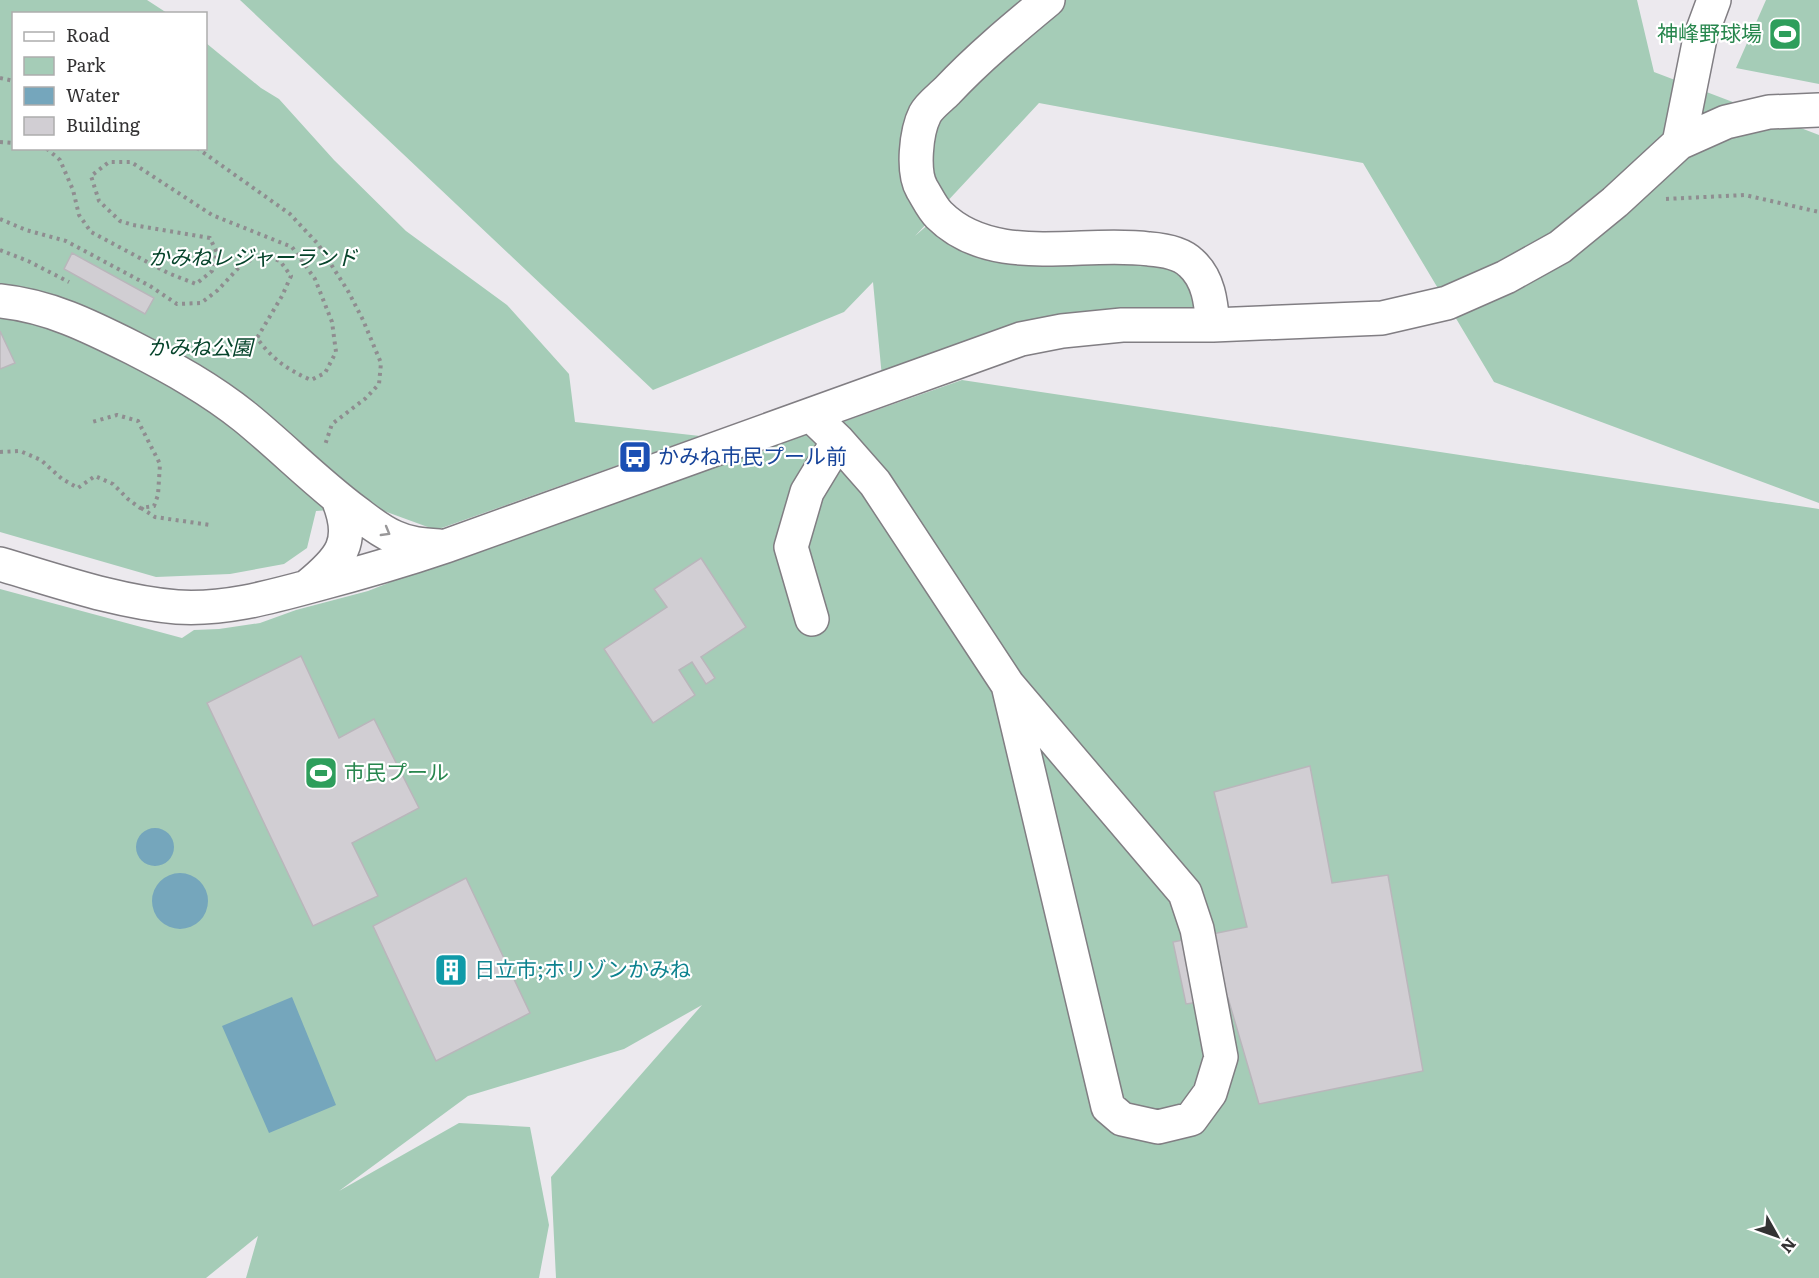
<svg xmlns="http://www.w3.org/2000/svg" width="1819" height="1278" font-family="Literata,'Noto Sans JP',serif">
  <style>
    .green { fill: #a5ccb7 }
    .water { fill: #75a6bc }
    .building { fill: #d1ced3; stroke: #b9b6bb; stroke-width: 1.5 }
    .lines { fill: none; stroke-linecap: round; stroke-linejoin: round }
    .minor-casing { stroke: #817e83; stroke-width: 36 }
    .path { stroke: #8f8d90; stroke-width: 4; stroke-dasharray: 3 4.5; stroke-linecap: butt }
    .minor { stroke: #fff; stroke-width: 33 }
    .oneway { stroke: #999899 }
    .labels { text-anchor: middle; stroke-width: 4.5; stroke-linejoin: round; paint-order: stroke }
    .leisure-label { font-size: 21px; fill: #27864d; stroke: #fff; text-anchor: end }
    .park-label { font-size: 21px; font-style: italic; fill: #06442b; stroke: #fff }
    .transit-label { font-size: 21px; fill: #164399; stroke: #fff; text-anchor: start }
    .culture-label { font-size: 21px; fill: #0d838f; stroke: #fff; text-anchor: start }
  </style>
  <rect width="100%" height="100%" fill="#ece9ee"/>
  <path class="green" d="M0,0H147L167,13L14,14V148H206V43L261,88L279,99L334,160L406,231L507,305L569,374L575,422L700,436L436,530L373,507L316,511L307,548L284,564L230,574L156,577L0,532Z
    M240,0H1637L1654,72L1819,135V503L1494,382L1363,163L1039,103L915,236L939,215L962,232L1168,251L1213,325H1122L883,388L873,282L844,312L653,390Z
    M1766,0H1819V84L1736,68Z
    M962,380L1819,509V1278H556L551,1177L702,1005L624,1049L468,1096L339,1191L459,1123L530,1127L549,1225L539,1278H246L258,1236L206,1278H0V589L182,638L194,630L219,629L260,623L296,610L368,591L424,569Z"/>
  <path class="water" d="M136 847a19 19 0 1 1 38 0a19 19 0 1 1-38 0Z
    M152 901a28 28 0 1 1 56 0a28 28 0 1 1-56 0Z
    M292,997L336,1105L269,1133L222,1026Z"/>
  <path class="building" d="M72,253L154,298L145,314L64,269Z
    M0,331L15,363L0,369Z
    M701,558L746,627L701,657L715,678L706,684L692,662L679,670L695,695L653,723L604,649L667,607L654,589Z
    M301,656L339,738L374,719L419,808L352,843L378,896L313,926L207,703Z
    M1310,766L1332,883L1388,875L1423,1071L1259,1104L1228,998L1186,1004L1173,942L1247,927L1214,792Z
    M466,878L530,1013L436,1061L373,926Z"/>
  <g class="lines">
    <g class="minor-casing">
      <path id="minor" d="M1048,0C1013,29 978,58 947,91C940,98 929,106 925,114C916,132 912,172 922,189C927,197 932,208 939,215C993,269 1082,240 1149,249C1163,250 1181,253 1191,263C1209,279 1211,303 1213,325
        M1679,143L1700,38L1714,0
        M0,301C49,306 89,326 133,348C172,368 210,389 245,417C283,448 317,483 356,512C368,521 380,531 394,537C409,544 423,545 439,546
        M811,415L838,441L875,483L1008,685L1108,1107L1122,1119L1158,1127L1191,1119L1210,1093L1221,1057L1197,929L1185,893L1008,685
        M0,564C58,581 117,602 177,607C223,610 267,598 311,586C357,574 402,561 446,546L1021,339L1062,331L1122,325H1213L1382,318L1447,303L1506,277L1560,247L1615,202L1679,143L1726,122L1769,112L1819,110
        M308,586C341,559 356,542 338,499
        M812,619L791,547L807,492L838,441"/>
    </g>
    <path class="path" d="M0,78L14,81
      M0,142L14,143
      M197,148L290,214L318,244L348,291L363,320L381,363L379,384L366,398L332,424L325,445
      M1666,199L1745,195L1819,212
      M0,219L26,230L66,241L150,286L177,304L201,303L218,290L243,263L264,255L280,261L291,276L282,296L257,338C272,359 288,370 311,380L325,373L336,352L332,322L315,279L292,247L212,215L131,162H109L91,176L99,201L120,221L133,225L210,238L217,253L212,271L196,284L168,273L91,232L79,215L73,190L60,160L46,148
      M0,250L28,261L69,282
      M0,452L20,451L41,460L62,479L78,488L95,476L113,484L128,499L140,508L154,506L158,495L160,464L138,421L117,415L92,422
      M141,508L155,517L210,525"/>
    <use href="#minor" class="minor"/>
  </g>
  <defs><path id="oneway-chevron" d="M-2-3.5L2.5 0L-2 3.5" fill="none" stroke-width="1.6" stroke-linecap="round" stroke-linejoin="round" transform="scale(1.5)"/></defs>
  <use class="oneway" href="#oneway-chevron" transform="translate(386 532) rotate(30)"/>
  <defs>
    <g id="stadium-square" transform="scale(1.725)"><rect x="-9" y="-9" width="18" height="18" rx="4" fill="#2e9e5b" stroke="#fff"/><path d="M0-5a6.5 5 0 1 0 0 10a6.5 5 0 1 0 0-10ZM-3.5-1.8h7v3.6h-7Z" fill="#fff"/></g>
    <g id="bus-square" transform="scale(1.725)"><rect x="-9" y="-9" width="18" height="18" rx="4" fill="#1a4fb4" stroke="#fff"/><path d="M-5-6H5V4H4V6H2V4H-2V6H-4V4H-5ZM-3.5-4V0h7V-4ZM-3.5 1.2v1.5H-2V1.2ZM2 1.2v1.5H3.5V1.2Z" fill="#fff"/></g>
    <g id="building-square" transform="scale(1.725)"><rect x="-9" y="-9" width="18" height="18" rx="4" fill="#0f9aa8" stroke="#fff"/><path d="M-4-6H4V6H1V3H-1V6H-4ZM-2.5-4.3h1.7v1.8h-1.7ZM.8-4.3h1.7v1.8H.8ZM-2.5-1h1.7V.8h-1.7ZM.8-1h1.7V.8H.8Z" fill="#fff"/></g>
  </defs>
  <g fill-rule="evenodd">
    <use href="#stadium-square" x="1785" y="34"/>
    <use href="#bus-square" x="635" y="457"/>
    <use href="#stadium-square" x="321" y="773"/>
    <use href="#building-square" x="451" y="970"/>
  </g>
  <g class="labels">
    <g class="leisure-label">
      <text x="1762" y="41">神峰野球場</text>
      <text x="344" y="780" text-anchor="start">市民プール</text>
    </g>
    <g class="park-label">
      <text x="253" y="265">かみねレジャーランド</text>
      <text x="200" y="355">かみね公園</text>
    </g>
    <g class="transit-label">
      <text x="658" y="464">かみね市民プール前</text>
    </g>
    <g class="culture-label">
      <text x="474" y="977">日立市;ホリゾンかみね</text>
    </g>
  </g>
  <rect x="12" y="12" width="195" height="138" fill="#ffffff" stroke="#adadad" stroke-width="1.5"/>
  <rect x="24" y="32" width="30" height="9" fill="#ffffff" stroke="#adadad" stroke-width="1.5"/>
  <text x="66" y="42" font-size="18" fill="#333233">Road</text>
  <rect x="24" y="57" width="30" height="18" fill="#a5ccb7" stroke="#adadad" stroke-width="1.5"/>
  <text x="66" y="72" font-size="18" fill="#333233">Park</text>
  <rect x="24" y="87" width="30" height="18" fill="#75a6bc" stroke="#adadad" stroke-width="1.5"/>
  <text x="66" y="102" font-size="18" fill="#333233">Water</text>
  <rect x="24" y="117" width="30" height="18" fill="#d1ced3" stroke="#adadad" stroke-width="1.5"/>
  <text x="66" y="132" font-size="18" fill="#333233">Building</text>
  <g transform="translate(1777 1236) rotate(130)" stroke="#ffffff" stroke-width="4.5" paint-order="stroke">
  <path d="M0-4.5L10 22L0 15L-10 22Z" fill="#333233"/>
  <text y="-9" font-size="16" font-weight="bold" text-anchor="middle" fill="#333233">N</text>
  </g>
</svg>
